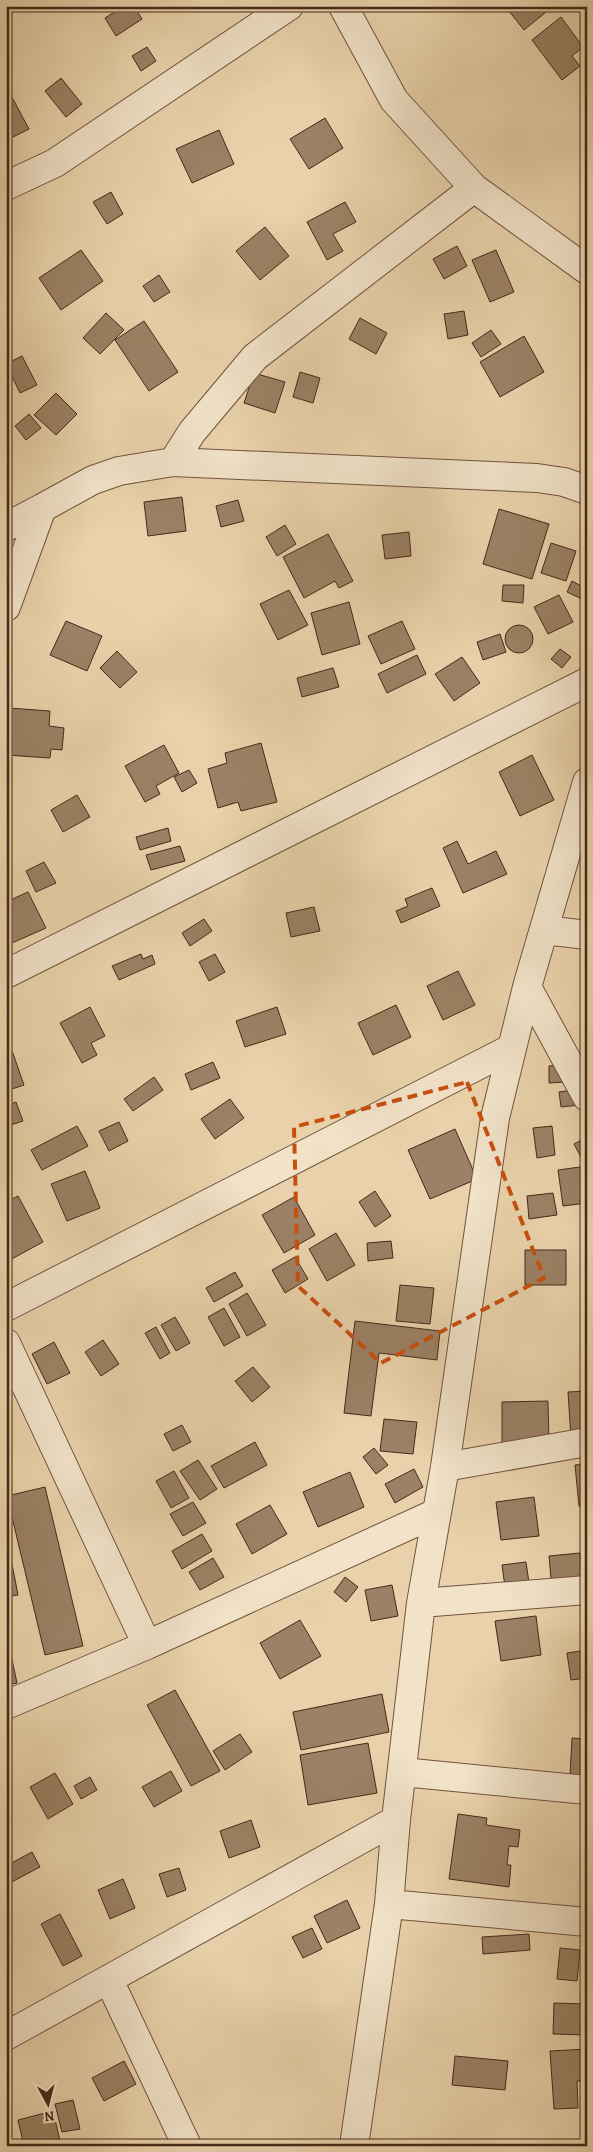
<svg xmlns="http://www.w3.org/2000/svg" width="593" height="2152" font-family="Alegreya,serif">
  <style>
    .building { fill: #9b8165; stroke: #472919 }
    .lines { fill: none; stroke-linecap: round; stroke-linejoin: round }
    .minor-casing { stroke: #70533e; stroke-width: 30 }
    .minor { stroke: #f1e2c8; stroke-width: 28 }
    .marked { fill: none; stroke: #c84f0f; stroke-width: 4; stroke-dasharray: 10 6; stroke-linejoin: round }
  </style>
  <rect width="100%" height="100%" fill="#e9d2ab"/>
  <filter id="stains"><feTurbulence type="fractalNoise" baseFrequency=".004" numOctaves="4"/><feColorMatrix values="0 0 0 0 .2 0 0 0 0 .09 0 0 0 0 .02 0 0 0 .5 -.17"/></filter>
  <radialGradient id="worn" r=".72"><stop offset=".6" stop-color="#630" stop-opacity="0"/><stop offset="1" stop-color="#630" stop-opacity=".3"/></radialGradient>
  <path class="building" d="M124,6H134L142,19L116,36L105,18Z
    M505,6H550L551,8L524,30Z
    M561,17L583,47L572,56L580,66L562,80L532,40Z
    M147,47L156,61L141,71L132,56Z
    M61,78L82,104L66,117L45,91Z
    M6,86L29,129L11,138L6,130Z
    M325,118L343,148L309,169L290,139Z
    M219,130L234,164L192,183L176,149Z
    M111,192L123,214L107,224L93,202Z
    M345,202L356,222L333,234L343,251L327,260L307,222Z
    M265,227L289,256L260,280L236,251Z
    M457,246L467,266L444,279L433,259Z
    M81,250L103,281L61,310L39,278Z
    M496,250L514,292L490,302L472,260Z
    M159,275L170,292L154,302L143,286Z
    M464,311L468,335L448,339L444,314Z
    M106,313L124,330L100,354L83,338Z
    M360,318L387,333L376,354L349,339Z
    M144,321L178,372L149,391L115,340Z
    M491,330L501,344L481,357L472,343Z
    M524,336L544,372L500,397L480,362Z
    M22,356L37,385L20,393L6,364Z
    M300,372L320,378L313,403L293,397Z
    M254,373L285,382L275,413L244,403Z
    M56,393L77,414L56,435L34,415Z
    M29,414L41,428L26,440L15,426Z
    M182,497L186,531L148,536L144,502Z
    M238,500L244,521L221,527L216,506Z
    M499,509L549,524L532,579L483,564Z
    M285,525L296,544L277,556L266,537Z
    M409,532L411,556L385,559L382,535Z
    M328,534L353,581L339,588L335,581L304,598L283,557Z
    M551,543L576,551L566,581L541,573Z
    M572,581L587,589L582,599L567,592Z
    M503,585H524L523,603L502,601Z
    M289,590L308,625L278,640L260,604Z
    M559,595L573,622L548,634L534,607Z
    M349,602L360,644L322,655L311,613Z
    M66,621L102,636L87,671L50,655Z
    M402,621L415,649L381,664L368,636Z
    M505 639a14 14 0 1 1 28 0a14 14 0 1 1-28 0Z
    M500,634L506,652L483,660L477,642Z
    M560,649L571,657L562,668L551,659Z
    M117,651L137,672L120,688L100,668Z
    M417,655L426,674L387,693L378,674Z
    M462,657L480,683L454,701L435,674Z
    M333,668L339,687L302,697L297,678Z
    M9,708L50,711L49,726L64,728L62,750L51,749L50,758L6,755Z
    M261,743L277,802L241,811L238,802L218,808L208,769L227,763L225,753Z
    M164,745L179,773L156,786L160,794L145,802L125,766Z
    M532,755L554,800L520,816L499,772Z
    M189,770L197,783L182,792L174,777Z
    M77,795L90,817L63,832L51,810Z
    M168,828L171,841L140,850L136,837Z
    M457,841L468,864L496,851L507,874L463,893L443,848Z
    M180,846L185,861L151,870L146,855Z
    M44,862L56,883L36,892L26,871Z
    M432,888L440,906L401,923L396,911L408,906L405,899Z
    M28,892L46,928L12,943L6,930V902Z
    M314,907L320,931L291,937L286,913Z
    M204,919L212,931L190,946L182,933Z
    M141,954L143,959L152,955L155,964L119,980L112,966Z
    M215,954L225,972L209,981L199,962Z
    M458,971L475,1005L443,1020L427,986Z
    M396,1005L411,1037L373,1055L358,1023Z
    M90,1007L105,1036L91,1043L97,1055L82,1063L60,1023Z
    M277,1007L286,1034L245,1047L236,1021Z
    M9,1042L24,1085L6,1091V1043Z
    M213,1062L220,1078L191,1090L185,1074Z
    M565,1065L566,1082L549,1083V1066Z
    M154,1077L163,1090L133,1111L124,1099Z
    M579,1089L581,1105L561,1107L559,1092Z
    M230,1099L244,1118L215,1139L201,1119Z
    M16,1102L23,1121L8,1126L6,1106Z
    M119,1122L128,1141L109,1151L99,1131Z
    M77,1126L88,1146L42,1170L31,1150Z
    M552,1126L555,1155L537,1158L533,1128Z
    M455,1129L477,1179L430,1199L408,1150Z
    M587,1137V1157L582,1159L574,1144Z
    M587,1166V1203L563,1206L558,1170Z
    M85,1171L100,1208L67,1221L51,1184Z
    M375,1191L391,1216L375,1227L359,1202Z
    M553,1193L557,1215L529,1219L527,1196Z
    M18,1196L43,1242L6,1262V1202Z
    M294,1197L315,1235L284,1253L262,1215Z
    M336,1233L355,1265L327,1281L309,1249Z
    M391,1241L393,1258L368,1261L367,1243Z
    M525,1250H566V1285H525Z
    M295,1257L308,1279L285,1293L272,1270Z
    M235,1272L243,1286L214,1302L206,1288Z
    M400,1285L434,1288L430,1324L396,1321Z
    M247,1293L266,1325L247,1336L229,1304Z
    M224,1308L240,1337L224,1346L208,1317Z
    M175,1317L190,1343L176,1351L161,1325Z
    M355,1321L440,1331L437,1360L379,1353L371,1416L344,1413Z
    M156,1327L170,1353L160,1359L145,1333Z
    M103,1340L119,1364L101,1376L85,1352Z
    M54,1342L70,1373L47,1384L32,1354Z
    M253,1367L270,1387L252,1402L235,1381Z
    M586,1391L587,1436L571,1438L568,1392Z
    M548,1401L549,1443L502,1444V1402Z
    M384,1419L417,1422L413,1454L380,1451Z
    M182,1425L191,1442L173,1451L164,1434Z
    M255,1442L267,1465L224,1488L211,1466Z
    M374,1448L388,1465L376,1474L363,1457Z
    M198,1460L217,1489L200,1500L180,1471Z
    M587,1464V1506H579L575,1465Z
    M414,1469L423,1487L395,1503L385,1484Z
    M174,1471L189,1498L171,1508L156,1481Z
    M350,1472L364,1507L318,1527L303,1492Z
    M45,1487L83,1646L45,1655L7,1496Z
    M534,1497L539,1536L501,1540L496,1502Z
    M193,1502L206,1523L183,1536L170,1514Z
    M270,1505L287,1534L252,1554L236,1524Z
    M6,1533L18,1595L6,1597Z
    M202,1534L212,1551L182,1569L172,1551Z
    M580,1553L584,1587L552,1590L549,1556Z
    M213,1558L224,1577L200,1590L189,1572Z
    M526,1562L530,1590L506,1594L502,1565Z
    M345,1577L358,1587L346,1602L334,1592Z
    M392,1585L398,1616L371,1621L365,1590Z
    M536,1616L541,1655L501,1661L495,1621Z
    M300,1620L321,1656L280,1679L260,1643Z
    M8,1641L17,1683L6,1685V1642Z
    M587,1650V1678L571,1680L567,1653Z
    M175,1690L220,1771L191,1786L147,1705Z
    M382,1694L389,1732L301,1750L293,1712Z
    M240,1734L252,1752L225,1770L213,1751Z
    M572,1738L587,1739V1776L570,1775Z
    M368,1743L377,1793L308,1805L300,1755Z
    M171,1771L182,1791L154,1807L142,1787Z
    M55,1773L73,1804L48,1819L30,1787Z
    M90,1777L97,1790L81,1799L74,1786Z
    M458,1814L487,1818L486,1825L520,1830L518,1847L509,1846L507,1865H511L509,1887L449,1879Z
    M251,1820L260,1847L229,1858L220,1831Z
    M32,1852L40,1867L6,1885V1866Z
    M179,1868L186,1890L167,1897L159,1874Z
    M123,1879L135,1908L110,1919L98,1890Z
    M347,1900L360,1928L327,1943L314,1916Z
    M60,1914L82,1956L63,1966L41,1924Z
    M312,1928L322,1949L303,1958L292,1937Z
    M529,1934L530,1950L483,1954L482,1937Z
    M560,1948L580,1950L577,1981L557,1979Z
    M554,2003L587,2004V2035L553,2034Z
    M587,2049V2081H577L578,2108L554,2109L550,2051Z
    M455,2056L508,2061L505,2090L452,2085Z
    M124,2061L136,2084L104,2101L92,2078Z
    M73,2100L80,2129L62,2132L55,2104Z
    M53,2111L60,2141L41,2146H24L18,2120Z"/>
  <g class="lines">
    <g class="minor-casing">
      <path id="minor" d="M343,6L394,100L474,188L587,270
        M6,186L55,163L289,6
        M173,462L192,432L255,357L474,188
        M6,527L42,508
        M6,607L42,508L93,480L119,471L173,462L537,478L564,482L587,490
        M544,930L587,935
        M6,974L587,682
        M527,987L587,1097
        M6,1307L512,1048
        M6,1343L147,1645
        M445,1467L587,1442
        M421,1603L587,1590
        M6,1705L147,1645L436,1513
        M402,1772L587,1790
        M389,1904L587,1922
        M109,1980L187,2146
        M6,2036L396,1820
        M354,2146L389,1904L396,1820L421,1603L445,1467L495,1118L527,987L587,782"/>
    </g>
    <use href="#minor" class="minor"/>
  </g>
  <path class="marked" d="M467,1082L544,1278L381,1363L298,1286L294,1127Z"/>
  <rect width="593" height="2152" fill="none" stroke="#e9d2ab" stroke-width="25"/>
  <rect x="8" y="8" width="578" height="2137" fill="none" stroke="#472919" stroke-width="2.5"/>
  <rect x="12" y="12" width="568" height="2127" fill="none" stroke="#472919"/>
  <g transform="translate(48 2104) rotate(173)" stroke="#f1e2c8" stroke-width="4" paint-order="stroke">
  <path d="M0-4L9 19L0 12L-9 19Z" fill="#472919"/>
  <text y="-8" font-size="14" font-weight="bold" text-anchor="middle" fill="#472919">N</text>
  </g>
  <rect width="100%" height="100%" filter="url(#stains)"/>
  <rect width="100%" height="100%" fill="url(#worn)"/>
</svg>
